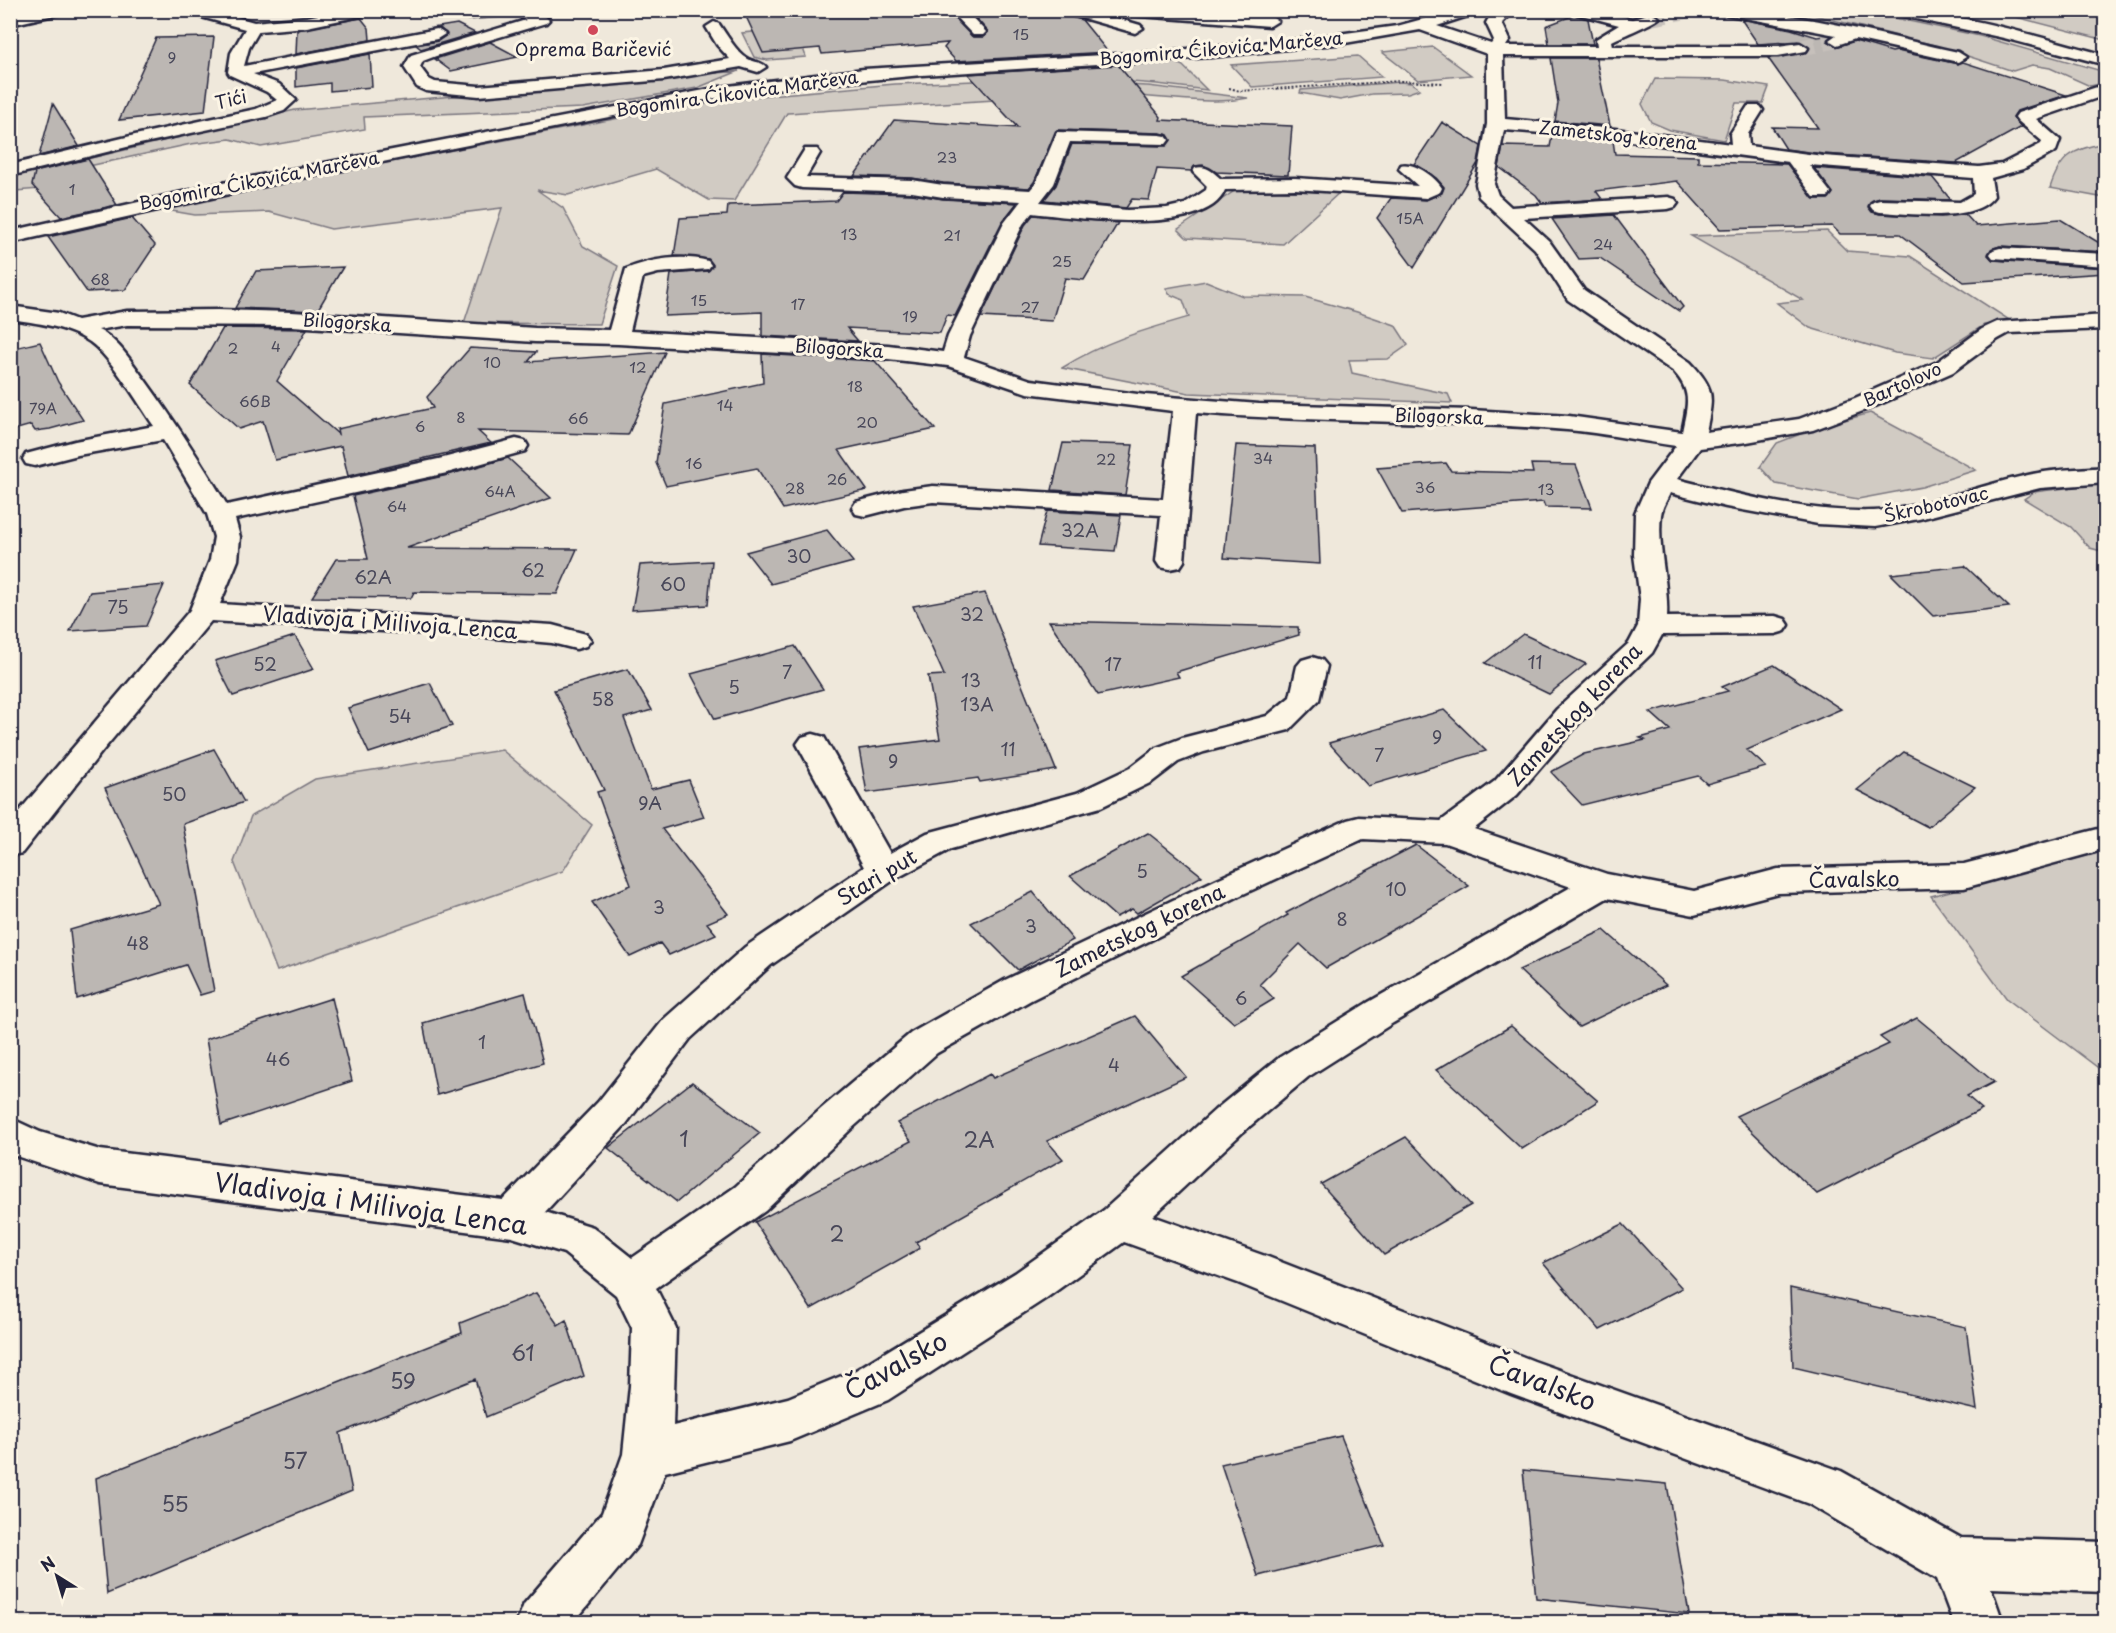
<svg xmlns="http://www.w3.org/2000/svg" width="2116" height="1633" font-family="'Playpen Sans',sans-serif">
  <style>
    .green { fill: #d1cbc3; stroke: #7a767f; stroke-width: 1.5 }
    .building { fill: #bcb7b3; stroke: #22223b; stroke-width: 1.5 }
    .lines { fill: none; stroke-linecap: round; stroke-linejoin: round }
    .minor-tunnel { stroke: #c6c0bb; stroke-width: 16; stroke-dasharray: 16 8; stroke-linecap: butt }
    .minor-casing { stroke: #22223b; stroke-width: 5 }
    .major-casing { stroke: #22223b; stroke-width: 5 }
    .path { stroke: #22223b; stroke-width: 2; stroke-dasharray: 2 2; stroke-linecap: butt }
    .minor { fill: #fcf5e5; fill-rule: evenodd }
    .major { fill: #fcf5e5; fill-rule: evenodd }
    .poi-dot { fill: #d1495b; stroke: #fcf5e5; stroke-width: 2 }
    .labels { text-anchor: middle; stroke-width: 6; stroke-linejoin: round; paint-order: stroke }
    .far-number-label { font-size: 15px; fill: #484759 }
    .far-street-label { font-size: 18px; fill: #22223b; stroke: #fcf5e5 }
    .far-poi-label { font-size: 18px; fill: #22223b; stroke: #fcf5e5 }
    .number-label { font-size: 18px; fill: #484759 }
    .street-label { font-size: 21px; fill: #22223b; stroke: #fcf5e5 }
    .near-number-label { font-size: 21px; fill: #484759 }
    .near-street-label { font-size: 26px; fill: #22223b; stroke: #fcf5e5 }
  </style>
  <rect width="100%" height="100%" fill="#efe8db"/>
  <filter id="ink" filterUnits="userSpaceOnUse"><feTurbulence type="fractalNoise" baseFrequency=".0167" numOctaves="2"/><feDisplacementMap in="SourceGraphic" scale="12" xChannelSelector="R" yChannelSelector="G"/><feConvolveMatrix kernelMatrix="1 2 1 2 8 2 1 2 1" color-interpolation-filters="sRGB"/></filter>
  <g filter="url(#ink)">
    <path class="green" d="M445,11H518L502,17L469,20Z
      M1797,11H1861L1980,36L2105,72V83L2090,86L2050,68L2032,65L2013,71L1934,45Z
      M1993,11H2105V40Z
      M796,28L806,57L767,60L754,57L742,33Z
      M1433,47L1471,75L1418,80L1382,52Z
      M1358,56L1382,77L1252,87L1231,65Z
      M1175,62L1183,66L1207,90L1157,84L1015,73Z
      M739,71L697,88L583,108L364,117L365,129L261,147L230,139L191,144L89,166L40,189L15,191L11,187L10,177L295,110Z
      M1655,79L1725,80L1769,87L1763,103H1736L1724,140L1670,130L1651,122L1642,104Z
      M1002,80L1148,86L1248,98C1207,106 1163,95 1121,96C1009,97 898,106 787,113L734,201L709,200L656,169L568,195L537,190L563,208L583,246L618,266L599,324L464,323L502,208L331,229L269,212L195,215L166,210L172,204L645,113L758,96L895,84Z
      M1400,82L1411,83L1420,89L1408,93L1372,94L1340,100L1300,93L1301,90Z
      M2105,143V198L2050,188C2060,156 2073,149 2105,143Z
      M1236,190L1340,192L1283,244L1187,238L1178,229Z
      M1827,231L1847,251L1910,256L2011,321L1984,325L1933,358L1895,353L1810,328L1777,303L1803,300L1691,236Z
      M1206,281L1243,296L1305,297L1357,312L1395,325L1408,345L1388,359L1349,360L1352,373L1448,394L1452,403L1189,393L1062,368C1102,342 1144,330 1189,317L1183,300L1169,294L1166,288Z
      M1870,413L1976,470L1922,487L1858,499L1776,484L1760,467L1777,443L1816,428Z
      M2105,483V552L2090,548L2071,527L2024,499L2034,492Z
      M502,750L592,825L563,871L277,971L234,862L251,816L315,779Z
      M2105,851V1073L2007,999L1931,896Z"/>
    <path class="building" d="M743,10H947L973,37H983L988,32L969,10H1061L1064,15L1082,20L1108,52L956,61L944,48L948,43L822,54L820,48L763,53Z
      M1574,15L1588,19L1593,44H1549L1546,26Z
      M361,18L369,28L370,40L296,54L297,30Z
      M1741,19L1791,29L1817,37L1825,36L1829,37L1828,42L1836,47L1855,41L1892,52L1897,51L1958,64L1963,62L2066,95L2017,111L2013,117L2021,127L1956,163L1823,154L1786,149L1772,127L1818,128L1768,58L1806,53L1810,48L1800,41L1758,44Z
      M457,24L475,33L421,49L416,45L438,41L447,35L439,27Z
      M214,37L205,111L119,120L156,38Z
      M490,42L518,57L451,71L435,59Z
      M370,54L372,87L330,91V83L296,87V68Z
      M1551,58H1596L1610,126L1555,121L1558,103Z
      M1118,65L1161,117L1160,120L1292,126L1288,175L1216,172L1203,165L1195,166L1191,171L1157,169L1149,200L1132,199L1126,208L1044,200L1056,185L1072,144L1166,146L1171,140L1168,135L1160,133L1057,130L1034,182L1029,188L943,183L912,178L854,176L894,120L1018,128L968,74Z
      M53,104L79,146L39,156Z
      M1442,122L1481,146L1478,163L1414,268L1377,218L1391,198L1426,200L1442,193L1444,187L1436,178L1414,164Z
      M1552,136L1613,141L1615,154L1698,156V162L1787,164L1814,199H1828L1833,193L1814,168L1932,177L1951,200L1880,198L1871,201L1868,207L1872,212L1880,214L1941,217L1965,214L1976,226L2060,219L2106,247V252L2000,246L1991,249L1988,255L1993,260L2106,268V273L1964,282L1900,234H1840L1832,226L1720,229L1677,181L1596,191L1602,199L1542,203L1536,195L1499,167L1503,146L1550,147Z
      M88,159L117,205L61,217L32,185L35,172Z
      M843,192L912,194L943,199L1017,203L1002,222L955,316L947,315L940,333L847,328L858,341L762,336V312L665,316L671,274L708,271L713,265L708,259L674,256L680,218L727,215L728,205L836,201Z
      M1033,215L1118,223L1084,280L1065,278L1052,321L981,317L1025,225Z
      M1614,215L1683,307L1679,311L1600,258L1579,259L1552,219Z
      M132,218L155,245L125,290L87,292L48,237Z
      M343,267L317,311L235,308L256,271Z
      M223,328L307,329L277,381L338,434L337,429L433,408L427,397L470,348L536,352L528,362L665,352L628,435L478,431L491,443L348,476L341,446L275,460L263,421L239,429L190,385Z
      M40,342L58,382L83,420L50,429L35,431L31,425L10,431V349Z
      M762,354L875,361L935,429L839,450L867,490L783,509L757,468L666,486L656,463L665,404L763,383Z
      M1063,443L1133,445L1125,495L1052,490Z
      M1236,445L1315,448L1320,564L1224,558Z
      M508,458L551,498L407,548L577,549L557,594L414,592L411,598L312,597L336,559H368L353,496L448,475Z
      M1446,463L1451,471L1533,473L1531,464L1576,465L1592,508L1545,507L1543,502L1402,513L1377,468Z
      M1047,511L1121,515L1115,551L1038,546Z
      M827,530L853,562L771,584L746,552Z
      M712,561L708,605L632,610L640,565Z
      M1965,566L2009,607L1933,616L1891,574Z
      M164,585L146,626L70,631L90,592Z
      M985,593L1056,770L980,782L978,778L867,793L859,749L940,739L928,676L944,675L913,606Z
      M1049,621L1298,627L1299,635L1176,672L1179,677L1098,695Z
      M1523,634L1586,664L1549,694L1485,663Z
      M295,636L314,669L233,696L215,661Z
      M795,646L823,689L715,719L691,674Z
      M1774,665L1841,709L1747,750L1766,767L1707,784L1698,776L1582,805L1551,772L1584,754L1645,740L1640,738L1670,730L1650,712L1728,691L1722,687Z
      M628,669L652,710L624,718L651,789L689,780L704,817L662,829L728,914L707,923L716,934L669,955L660,943L630,957L592,902L631,885L597,792L604,790L554,690Z
      M430,683L452,726L369,753L348,708Z
      M1444,710L1486,751L1368,786L1329,743Z
      M214,749L244,802L183,824L214,991L200,995L186,965L77,999L70,930L159,904L105,788Z
      M1904,752L1975,787L1928,827L1857,790Z
      M1148,833L1202,876L1137,913L1132,909L1116,917L1070,876Z
      M1416,845L1469,886L1326,968L1300,944L1260,984L1274,999L1234,1023L1181,976L1288,915L1286,913Z
      M1033,892L1073,940L1018,970L971,923Z
      M1604,930L1666,985L1579,1027L1519,970Z
      M525,993L543,1063L437,1095L423,1023Z
      M332,998L352,1081L221,1125L206,1039Z
      M1135,1016L1186,1077L1047,1141L1063,1159L916,1242L920,1248L811,1309L755,1222L911,1141L897,1123L990,1074L993,1078Z
      M1917,1018L1994,1082L1967,1096L1982,1109L1817,1194L1736,1116L1889,1044L1880,1037Z
      M1511,1026L1598,1101L1522,1149L1436,1070Z
      M692,1082L760,1133L677,1202L608,1148Z
      M1406,1137L1471,1205L1384,1255L1321,1184Z
      M1623,1224L1682,1288L1600,1330L1543,1263Z
      M1790,1288L1966,1327L1977,1410L1793,1367Z
      M536,1293L558,1325L566,1320L584,1376L486,1417L475,1379L340,1433L352,1491L107,1594L96,1478L462,1333L460,1323Z
      M1341,1436L1384,1545L1258,1576L1221,1464Z
      M1523,1470L1667,1484L1689,1614L1536,1598Z"/>
    <g class="lines">
      <path class="minor-tunnel" d="M1651,18L1686,11
        M1800,48L1837,40"/>
      <g class="minor-casing">
        <path id="minor" d="M36,10H65L63,13L10,25V16Z
          M185,10H211L254,22L307,17L344,10H377L370,14L307,27L259,31L249,48L244,66L437,29L445,34L437,39L253,74L279,84L296,100L284,111L266,117L135,145L10,176V165L135,135L256,109L277,100L267,92L230,75L228,72L231,53L245,29L187,13Z
          M516,10C527,10 541,11 549,20L546,23L436,56L423,61L420,67L429,79L435,82L479,86L664,70L730,59L717,45L706,27L714,22L719,24C727,35 736,52 748,59C755,63 761,61 766,67L758,72L741,67L664,80L479,96L426,91L417,87L404,67L411,55L526,20L515,13Z
          M949,10H965L986,32L983,35H973Z
          M1063,10H1089L1140,25L1143,28L1135,33L1065,13Z
          M1107,10H1185L1270,16L1278,21L1270,26L1114,14Z
          M1456,10H1479L1477,13L1437,26L1491,44L1494,40L1486,23C1491,13 1497,10 1508,11L1511,14L1502,23L1510,40L1506,46H1597L1596,39L1619,25L1574,13L1572,10H1598L1632,19L1651,13L1659,18C1654,23 1622,36 1612,41L1613,46H1778L1800,43L1808,48L1806,51L1778,56H1503L1505,119L1615,129L1731,144L1730,134L1748,106H1760L1763,110L1748,134L1749,146L1823,156L1979,167L2002,164L2041,144L2042,141L2018,121L2015,117L2018,113L2106,84V95L2036,119L2060,140L2056,151L2023,169L1991,178L1994,196C1974,224 1910,213 1880,212L1873,210L1870,206L1873,202L1880,200L1960,202L1974,194L1973,178L1809,165L1831,193L1828,197H1814L1788,162L1615,139L1504,130L1494,184L1498,195L1511,207L1668,197L1675,199L1678,203L1675,207L1668,209L1524,218L1549,241L1584,290L1690,362C1716,389 1713,397 1706,432L1799,419L1855,398L1937,362L1982,329L1997,322L2106,315V329L2009,333L1998,339L1953,372L1871,408L1813,430L1747,442L1700,448L1677,479C1740,495 1808,513 1874,511C1925,509 1986,482 2038,473C2059,469 2083,469 2106,467V483L2040,488L1919,519L1875,527L1818,524L1726,507L1670,493C1667,500 1662,507 1661,515C1657,549 1669,583 1667,617L1775,616L1785,619L1789,625L1785,631L1775,634L1662,635L1652,653L1579,723L1517,795L1474,829L1607,874L1694,891L1778,869L1964,864L2106,827V849L1964,888L1778,893L1694,915L1607,898L1393,1023L1308,1077L1243,1132L1153,1216L1268,1257L1534,1361L1841,1471L1961,1538L2106,1542V1592L1991,1588L2003,1622H1953L1937,1579L1809,1504L1511,1394L1238,1283L1124,1242L1045,1299L888,1400L790,1441L665,1472L638,1545L574,1622H517L524,1604L602,1513L623,1454L630,1386L632,1328L616,1295L564,1253L512,1237L100,1184L10,1154V1118L40,1132L100,1150L503,1200L598,1102L664,1019L745,947L864,867L797,744L802,737L813,734L824,737L890,853L927,833L1077,793L1130,768L1156,748L1182,738L1267,716L1290,697L1297,666L1302,660L1312,657L1322,660L1327,666L1319,700L1289,730L1204,752L1178,762L1152,782L1101,807L951,849L895,879L771,965L690,1039L626,1124L545,1212L593,1227L632,1258L735,1187L822,1108L911,1033L1005,980L1215,880L1347,820L1359,817L1441,821L1495,781L1557,709L1629,643L1638,626L1640,599L1634,555L1635,513L1648,483L1676,446C1640,441 1603,433 1567,430C1444,420 1320,423 1196,413L1184,561L1180,567L1170,569L1160,567L1156,561L1161,515L933,502L904,506L865,516L856,514L852,508L856,502L903,490L933,486L1163,499L1173,411L1027,393L948,366L888,359L618,344L535,342L292,326L127,325L98,330C118,339 132,363 145,380C175,421 201,462 227,505L443,458L516,439L525,441L528,446L525,451L447,473L235,519L240,537L238,560L220,604L552,625L586,634L591,640L586,646L576,649L552,643L484,637L211,621L104,749L22,853L10,856V822L190,610L210,560L214,537L207,514L163,440L78,455L35,466L26,464L23,459L26,454L75,441L154,426C138,403 112,358 90,342C66,326 37,323 10,319V306L59,313L77,320L127,311L218,310L292,312L535,328L609,330L626,269C650,259 683,254 708,261L711,265L708,269L658,273L643,277L630,331L888,345L943,352L948,336L1004,223L1021,201L943,197L912,192L802,188L795,186L787,178L805,149H817L820,153L806,177L912,180L943,185L1030,190L1036,183L1057,132L1160,135L1166,136L1169,140L1166,144L1070,142L1054,184L1040,202L1127,210L1167,208L1185,204L1206,190L1207,186L1193,172L1195,168C1207,165 1213,172 1221,179L1295,178L1418,186L1399,169L1401,165C1415,162 1435,177 1442,188L1440,192L1426,198L1295,189L1225,190C1207,238 1072,217 1032,213L1023,224L970,336L964,357L1031,380L1145,395L1259,404L1471,410L1569,416L1682,432C1687,406 1693,393 1674,372L1568,300L1535,249L1479,197L1476,184L1487,124V54L1420,30L1345,43L1211,57L922,75L764,90L634,112L292,180L10,243V231L236,180L720,87L864,69L1153,52L1294,40L1397,26ZM1363,839L1445,843L1571,887L1367,1003L1280,1057L1215,1110L1104,1210L1015,1273L856,1370L788,1398L673,1426L676,1328L656,1288L765,1211L850,1130L937,1053L1031,1000L1239,896Z
          M1694,10L1686,15L1679,11V10Z
          M1717,10C1796,10 1880,35 1958,52L1966,57L1958,62L1855,39L1837,45L1829,40L1836,35L1724,14Z
          M2000,248L2106,254V266L1993,258L1990,254L1993,250Z"/>
      </g>
      <g class="major-casing">
        <path id="major" d="M1886,10C1958,10 2035,37 2106,55V65L2004,38L1893,14Z"/>
      </g>
      <path class="path" d="M1229,88L1240,91L1402,81L1443,83"/>
      <use href="#minor" class="minor"/>
      <use href="#major" class="major"/>
    </g>
  </g>
  <circle class="poi-dot" cx="593" cy="30" r="6"/>
  <g class="labels">
    <g class="far-number-label">
      <text x="1021" y="40">15</text>
      <text x="172" y="63">9</text>
      <text x="947" y="163">23</text>
      <text x="72" y="195">1</text>
      <text x="1410" y="224">15A</text>
      <text x="849" y="240">13</text>
      <text x="952" y="241">21</text>
      <text x="1603" y="250">24</text>
      <text x="1062" y="267">25</text>
      <text x="100" y="285">68</text>
      <text x="699" y="306">15</text>
      <text x="798" y="310">17</text>
      <text x="1030" y="313">27</text>
      <text x="910" y="322">19</text>
      <text x="276" y="352">4</text>
      <text x="233" y="354">2</text>
      <text x="492" y="368">10</text>
      <text x="638" y="373">12</text>
      <text x="855" y="392">18</text>
      <text x="255" y="407">66B</text>
      <text x="725" y="411">14</text>
      <text x="43" y="414">79A</text>
      <text x="461" y="423">8</text>
      <text x="578" y="424">66</text>
      <text x="867" y="428">20</text>
      <text x="420" y="432">6</text>
      <text x="1263" y="464">34</text>
      <text x="1106" y="465">22</text>
      <text x="694" y="469">16</text>
      <text x="837" y="485">26</text>
      <text x="1425" y="493">36</text>
      <text x="795" y="494">28</text>
      <text x="1546" y="495">13</text>
      <text x="500" y="497">64A</text>
      <text x="397" y="512">64</text>
    </g>
    <g class="far-street-label">
      <text transform="translate(1221 49) rotate(-5)" y="6">Bogomira Ćikovića Marčeva</text>
      <text transform="translate(737 94) rotate(-8)" y="6">Bogomira Ćikovića Marčeva</text>
      <text transform="translate(231 100) rotate(-13)" y="6">Tići</text>
      <text transform="translate(1618 136) rotate(6)" y="6">Zametskog korena</text>
      <text transform="translate(259 181) rotate(-11)" y="6">Bogomira Ćikovića Marčeva</text>
      <text transform="translate(347 323) rotate(4)" y="6">Bilogorska</text>
      <text transform="translate(839 349) rotate(4)" y="6">Bilogorska</text>
      <text transform="translate(1902 385) rotate(-24)" y="6">Bartolovo</text>
      <text transform="translate(1439 417) rotate(2)" y="6">Bilogorska</text>
      <text transform="translate(1936 505) rotate(-13)" y="6">Škrobotovac</text>
    </g>
    <g class="far-poi-label">
      <text x="593" y="56">Oprema Baričević</text>
    </g>
    <g class="number-label">
      <text x="1080" y="537">32A</text>
      <text x="799" y="563">30</text>
      <text x="533" y="577">62</text>
      <text x="373" y="584">62A</text>
      <text x="673" y="591">60</text>
      <text x="118" y="614">75</text>
      <text x="972" y="621">32</text>
      <text x="1535" y="669">11</text>
      <text x="265" y="671">52</text>
      <text x="1113" y="671">17</text>
      <text x="787" y="679">7</text>
      <text x="971" y="687">13</text>
      <text x="734" y="694">5</text>
      <text x="603" y="706">58</text>
      <text x="977" y="711">13A</text>
      <text x="400" y="723">54</text>
      <text x="1437" y="744">9</text>
      <text x="1008" y="756">11</text>
      <text x="1379" y="762">7</text>
      <text x="893" y="768">9</text>
      <text x="174" y="801">50</text>
      <text x="650" y="810">9A</text>
      <text x="1142" y="878">5</text>
      <text x="1396" y="896">10</text>
      <text x="659" y="914">3</text>
      <text x="1342" y="926">8</text>
      <text x="1031" y="933">3</text>
      <text x="138" y="950">48</text>
      <text x="1241" y="1005">6</text>
      <text x="482" y="1049">1</text>
      <text x="278" y="1066">46</text>
      <text x="1114" y="1072">4</text>
    </g>
    <g class="street-label">
      <text transform="translate(390 623) rotate(4)" y="7">Vladivoja i Milivoja Lenca</text>
      <text transform="translate(1575 715) rotate(-47)" y="7">Zametskog korena</text>
      <text transform="translate(877 878) rotate(-31)" y="7">Stari put</text>
      <text transform="translate(1854 880) rotate(-1)" y="7">Čavalsko</text>
      <text transform="translate(1140 931) rotate(-26)" y="7">Zametskog korena</text>
    </g>
    <g class="near-number-label">
      <text x="684" y="1147">1</text>
      <text x="979" y="1148">2A</text>
      <text x="837" y="1242">2</text>
      <text x="523" y="1361">61</text>
      <text x="403" y="1389">59</text>
      <text x="295" y="1469">57</text>
      <text x="175" y="1512">55</text>
    </g>
    <g class="near-street-label">
      <text transform="translate(371 1204) rotate(8)" y="9">Vladivoja i Milivoja Lenca</text>
      <text transform="translate(896 1366) rotate(-29)" y="9">Čavalsko</text>
      <text transform="translate(1542 1383) rotate(21)" y="9">Čavalsko</text>
    </g>
  </g>
  <rect width="2116" height="1633" fill="none" stroke="#fcf5e5" stroke-width="36"/>
  <rect x="18" y="18" width="2080" height="1597" fill="none" stroke="#22223b" stroke-width="2" filter="url(#ink)"/>
  <g transform="translate(57 1576) rotate(323)" stroke="#fcf5e5" stroke-width="4.5" paint-order="stroke">
  <path d="M0-4.5L10 22L0 15L-10 22Z" fill="#22223b"/>
  <text y="-9" font-size="16" font-weight="bold" text-anchor="middle" fill="#22223b">N</text>
  </g>
</svg>
